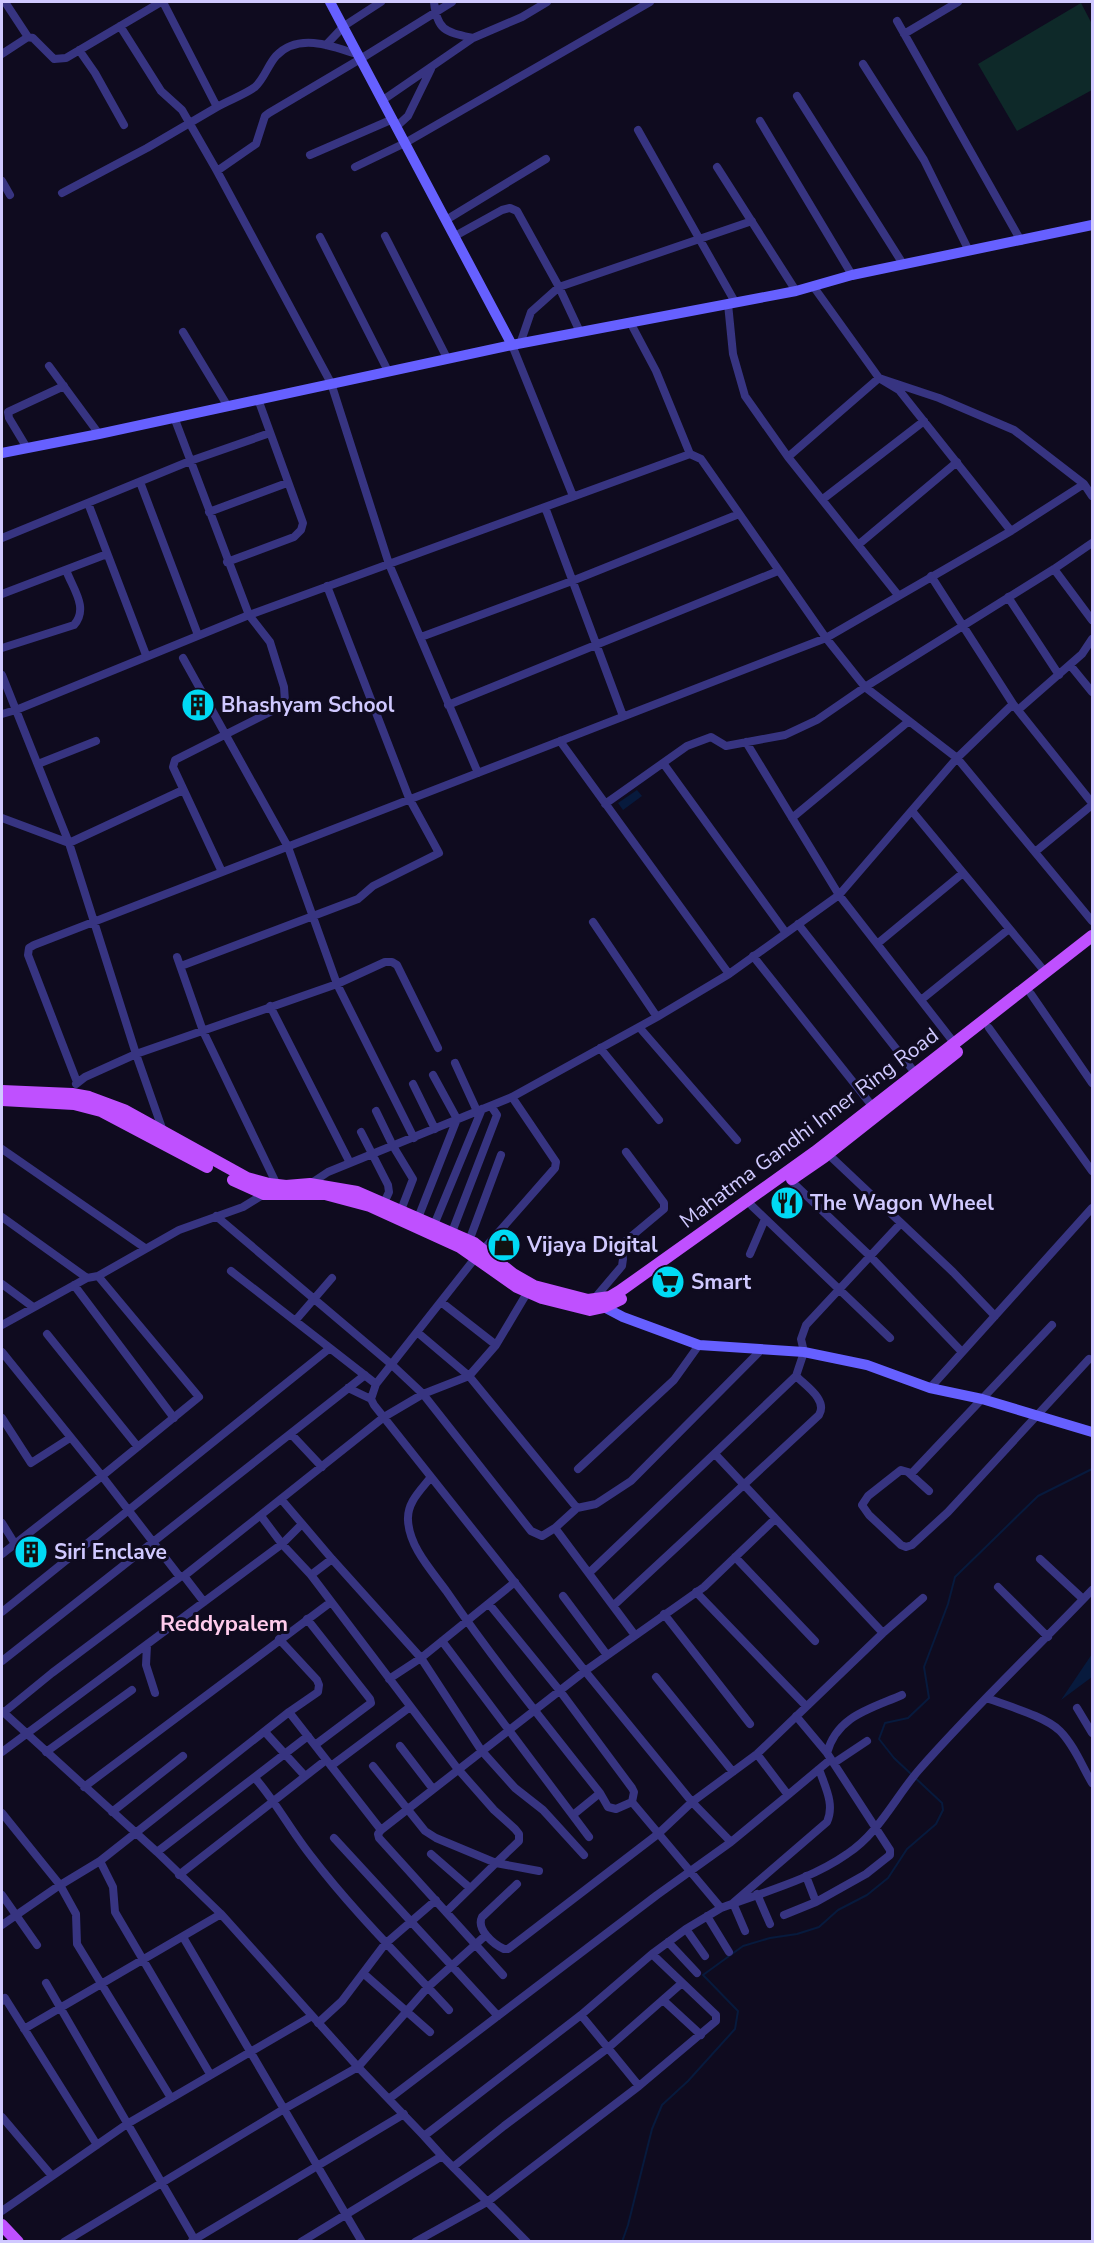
<svg xmlns="http://www.w3.org/2000/svg" width="1094" height="2243" font-family="'Nunito Sans',sans-serif">
  <style>
    .grass { fill: #0e2929 }
    .water { fill: #071a3d }
    .lines { fill: none; stroke-linecap: round; stroke-linejoin: round }
    .stream { stroke: #071a3d; stroke-width: 2 }
    .street { stroke: #373481; stroke-width: 8 }
    .secondary { stroke: #6660ff; stroke-width: 10 }
    .primary { stroke: #bf50ff; stroke-width: 12 }
    .labels { text-anchor: middle; stroke-width: 6; stroke-linejoin: round; paint-order: stroke }
    .poi-label { font-size: 21px; font-weight: bold; fill: #d0c9ff; stroke: #0f0b1f; text-anchor: start }
    .street-label { font-size: 21px; fill: #d0c9ff; stroke: #0f0b1f }
    .neighbourhood-label { font-size: 22px; font-weight: bold; fill: #ffcbec; stroke: #0f0b1f }
  </style>
  <rect width="100%" height="100%" fill="#0f0b1f"/>
  <path class="grass" d="M1081,3L1092,24V90L1017,131L978,64Z"/>
  <path class="water" d="M637,790L642,796L623,810L618,803Z
    M1092,1654V1677L1061,1700Z"/>
  <g class="lines">
    <path class="stream" d="M622,2242L628,2225L652,2129L662,2105L688,2081L735,2029L738,2011L703,1975L743,1946L770,1938L797,1934L819,1927L838,1910L867,1895L888,1878L907,1849L936,1824L943,1810L942,1803L894,1758L879,1739L885,1723L908,1718L929,1698L924,1667L948,1604L955,1577L1038,1496L1092,1469"/>
    <path class="street" d="M5,2L28,37
      M434,2C437,31 446,32 473,38
      M897,21L1021,241
      M120,26L161,91L182,110L217,171L331,383L389,564L478,773
      M904,34L958,2
      M326,45L344,26L381,2
      M79,50L95,73L124,125
      M2,54L28,37L33,38L54,59L66,58L161,2
      M863,64L924,160L969,251
      M797,96L903,264
      M383,100L473,38L522,17L547,2
      M217,107C229,100 244,95 255,87C264,79 268,65 276,56C298,32 333,46 359,55
      M760,121L852,275
      M397,126L408,116L431,69
      M638,130L735,302
      M310,155L393,119
      M355,167L405,143L650,2
      M717,167L796,291
      M217,171L256,144L265,116L269,113L362,58L452,2
      M2,181L10,195
      M62,193L147,148L217,107L163,2
      M446,220L546,159
      M385,236L447,358
      M455,236L502,210L510,208L517,211L559,287L580,332
      M320,237L388,371
      M813,286L879,378L939,398L1014,430L1084,484L1092,496
      M728,304L733,354L745,396L788,457L898,595
      M630,322L656,371L690,454
      M183,332L227,405
      M520,344L531,312L559,287L752,221
      M512,345L573,496
      M49,366L99,434
      M27,448L9,418L8,412L64,386
      M788,457L879,378L899,390L1011,531
      M140,482L198,635
      M823,499L924,421
      M88,503L146,655
      M545,507L623,716
      M209,512L287,483
      M2,538L190,461L270,433
      M858,545L957,462
      M227,562L294,537L301,530L303,523L258,399
      M1054,569L1092,620
      M931,576L1013,704
      M2,594L107,554
      M1008,597L1059,675
      M421,637L572,581L739,514
      M2,648L74,625C89,608 73,589 66,570
      M183,658L288,847L337,984L414,1138
      M1070,665L1092,692
      M2,675L69,843L136,1054L163,1131
      M448,705L778,571
      M1018,710L1082,654L1092,639
      M2,714L16,710L249,615L174,417
      M560,741L729,974
      M746,742L839,895L955,1044
      M663,763L786,933
      M38,764L96,741
      M605,804L687,746L711,737L726,746L785,735L817,720L865,687L1054,569L1092,543
      M912,811L1046,973
      M2,818L69,843L183,790
      M792,818L909,721
      M1035,852L1092,805
      M222,872L173,767L175,760L280,707L285,701L284,687L270,642L249,615L690,454L701,459L708,469L826,638L865,687L957,758L1092,921
      M593,922L657,1017
      M798,924L916,1074
      M877,944L963,873
      M753,956L873,1107
      M177,957L203,1031L277,1185
      M181,966L358,899L373,886L439,853L409,798L327,586
      M1031,994L1092,1083
      M921,1000L1009,929
      M270,1006L350,1163
      M639,1027L737,1140
      M989,1028L1092,1171
      M600,1048L659,1120
      M455,1063L477,1111
      M77,1082L28,955L29,948L34,945L826,638L1011,531L1084,484
      M76,1084L85,1077L136,1054L337,984L385,962H392L397,965L438,1048
      M413,1084L435,1129
      M376,1111L393,1146L413,1179L401,1210
      M361,1132L388,1185L389,1192L384,1203
      M2,1149L145,1248
      M828,1154L953,1272L995,1316
      M790,1180L870,1256L962,1352
      M310,1184L328,1172L512,1097L657,1017L729,974L839,895L957,758L1013,704L1092,803
      M752,1206L890,1338
      M216,1216L391,1364L423,1394L531,1531L542,1536L555,1528L577,1508L469,1376L417,1332
      M2,1217L87,1278
      M418,1218L457,1119L433,1075
      M434,1225L482,1109
      M452,1232L497,1115L491,1106
      M469,1241L501,1155
      M483,1250L555,1168L556,1162L512,1097
      M750,1254L765,1219
      M231,1271L376,1384L476,1257
      M2,1284L33,1307
      M74,1285L174,1418
      M594,1299L622,1266L623,1259L621,1245L664,1209V1203L626,1152
      M441,1302L496,1345
      M295,1321L332,1278
      M2,1325L87,1278L98,1276L179,1230L243,1207L264,1194
      M47,1334L138,1447
      M2,1352L102,1476L180,1577
      M376,1384L371,1399L374,1405L585,1671L692,1802L731,1842
      M348,1388L371,1399
      M930,1388L1092,1208
      M2,1418L31,1463L70,1438
      M291,1434L322,1467
      M715,1454L883,1633
      M578,1469L674,1380L699,1345
      M911,1474L1052,1325
      M431,1477C421,1490 407,1502 408,1520C409,1547 432,1571 447,1592C494,1661 548,1727 600,1793L608,1807L616,1809L632,1802L634,1792L632,1788L560,1691L489,1604
      M929,1491L908,1472L901,1470L868,1496L862,1505L869,1515L901,1545L906,1547L912,1545L948,1512L1089,1359
      M281,1499L332,1559L421,1658L481,1750L515,1788L543,1810L584,1855
      M577,1508L596,1504L631,1481L762,1349
      M261,1516L282,1544L311,1575L457,1768L494,1810L515,1829L519,1834V1841L496,1863L436,1838L425,1831L373,1766
      M2,1523L15,1544
      M555,1528L634,1634
      M2,1554L102,1476L199,1397L98,1276
      M735,1557L815,1641
      M1040,1559L1083,1599
      M589,1573L796,1376L804,1352L801,1339L806,1325L901,1223
      M311,1575L332,1559
      M184,1576L204,1602
      M998,1587L1048,1637
      M696,1592L806,1706
      M563,1596L607,1655
      M613,1606L819,1415C828,1400 806,1386 796,1376
      M2,1612L330,1348
      M664,1614L750,1724
      M307,1619L370,1699L371,1703L315,1745
      M279,1639L317,1680L319,1685L318,1692L289,1712
      M442,1641L589,1837
      M147,1645L146,1665L155,1693
      M2,1661L365,1375
      M656,1677L733,1772
      M389,1679L421,1658L515,1582
      M987,1698C1007,1706 1045,1716 1060,1731C1074,1745 1082,1766 1092,1783
      M1077,1708L1092,1733
      M2,1711L157,1852L221,1914L358,2067L424,2136
      M3,1713L52,1673L180,1577L184,1576L384,1417L423,1394L469,1376L496,1345L527,1293
      M796,1716L827,1753
      M265,1732L305,1776
      M400,1746L433,1789
      M2,1752L282,1544L302,1524
      M46,1752L132,1690
      M757,1754L788,1795L831,1759
      M834,1763L867,1741
      M331,1766L410,1707
      M255,1778C276,1802 291,1831 311,1856C353,1911 402,1959 449,2010
      M84,1787L331,1602
      M632,1802L721,1908C763,1892 810,1880 847,1854C878,1834 895,1798 918,1771C973,1708 1035,1650 1092,1590
      M112,1812L183,1756
      M2,1813L60,1885L76,1914L77,1944L171,2098
      M573,1815L600,1793
      M334,1838L498,2016
      M157,1852L308,1736
      M431,1854L470,1888
      M100,1861L113,1887L115,1912L210,2074
      M179,1875L326,1760
      M517,1884L482,1917C476,1929 493,1944 504,1949H508L658,1834L692,1802L757,1754L883,1633L923,1598
      M757,1894L770,1924
      M2,1895L37,1945
      M816,1902L866,1874L890,1855V1850L827,1753C837,1716 870,1709 902,1695
      M446,1912L496,1863L539,1871
      M784,1915L816,1902L806,1876
      M707,1916L729,1952
      M2,1925L57,1887L100,1861L289,1712L381,1830
      M686,1929L705,1956
      M745,1931L733,1903L827,1822C835,1804 825,1787 819,1769
      M183,1937L362,2242
      M668,1942L697,1973
      M652,1954L686,1929L721,1908
      M363,1973L430,2032
      M503,1975L379,1838L378,1834L381,1830L585,1671L704,1587L775,1519
      M46,1983L196,2242
      M663,2000L701,2035
      M2,2001L5,1998L97,2145
      M581,2015L639,2086
      M318,2023L342,2001L385,1944L436,1900
      M24,2029L221,1914
      M390,2098L657,1895L731,1842L788,1795
      M2,2117L52,2176
      M442,2156L527,2242
      M453,2167L504,2126L608,2048L682,1983
      M2,2211L127,2124L312,2016
      M192,2241L404,2114
      M64,2242L284,2109L358,2067L428,1987L486,1935
      M301,2242L442,2156L424,2136L581,2015L652,1954L716,2015V2021L639,2086L487,2202L415,2242"/>
    <path class="secondary" d="M330,2L512,345
      M2,453L99,434L512,345L796,291L852,275L1092,225
      M600,1302L604,1307L623,1317L699,1345L804,1352L867,1365L930,1388L982,1399L1092,1432"/>
    <path class="primary" d="M2,1091L72,1094L89,1097L124,1110L247,1178L269,1184L286,1186L310,1184L357,1192L474,1243L513,1274L534,1286L588,1300L610,1297L620,1291L815,1152L1092,936
      M2,1100L74,1104L101,1111L207,1167
      M792,1179L824,1157L957,1052
      M233,1180L264,1194H325L370,1206L460,1247L517,1287L542,1298L590,1310L604,1307L621,1299
      M2,2225L18,2242"/>
  </g>
  <defs>
    <g id="building-disc" transform="scale(1.725)"><circle r="9.5" fill="#00daf4" stroke="#0f0b1f"/><path d="M-4-6H4V6H1V3H-1V6H-4ZM-2.5-4.3h1.7v1.8h-1.7ZM.8-4.3h1.7v1.8H.8ZM-2.5-1h1.7V.8h-1.7ZM.8-1h1.7V.8H.8Z" fill="#111"/></g>
    <g id="restaurant-disc" transform="scale(1.725)"><circle r="9.5" fill="#00daf4" stroke="#0f0b1f"/><path d="M-5-6h1v4h1v-4h1v4h1v-4h1v5L-1.5 .5V6h-2V.5L-5-1ZM5-6V6H3V1.5H1.5Q1.5-4 5-6Z" fill="#111"/></g>
    <g id="shop-disc" transform="scale(1.725)"><circle r="9.5" fill="#00daf4" stroke="#0f0b1f"/><path d="M-5-2.5h2.3a2.7 3.5 0 0 1 5.4 0H5L5.5 6h-11ZM-1.5-2.5h3a1.5 2.3 0 0 0-3 0Z" fill="#111"/></g>
    <g id="supermarket-disc" transform="scale(1.725)"><circle r="9.5" fill="#00daf4" stroke="#0f0b1f"/><path d="M-6-5.5h2.5l.6 2H6L4.5 2H-2.5L-4.4-4H-6ZM-1.5 3.2a1.3 1.3 0 1 0 .1 0ZM3 3.2a1.3 1.3 0 1 0 .1 0Z" fill="#111"/></g>
  </defs>
  <g fill-rule="evenodd">
    <use href="#building-disc" x="198" y="705"/>
    <use href="#restaurant-disc" x="787" y="1203"/>
    <use href="#shop-disc" x="504" y="1245"/>
    <use href="#supermarket-disc" x="668" y="1282"/>
    <use href="#building-disc" x="31" y="1552"/>
  </g>
  <g class="labels">
    <g class="poi-label">
      <text x="221" y="712">Bhashyam School</text>
      <text x="810" y="1210">The Wagon Wheel</text>
      <text x="527" y="1252">Vijaya Digital</text>
      <text x="691" y="1289">Smart</text>
      <text x="54" y="1559">Siri Enclave</text>
    </g>
    <g class="street-label">
      <text transform="translate(809 1128) rotate(-37)" y="7">Mahatma Gandhi Inner Ring Road</text>
    </g>
    <g class="neighbourhood-label">
      <text x="224" y="1631">Reddypalem</text>
    </g>
  </g>
  <rect width="1094" height="2243" fill="none" stroke="#d0c9ff" stroke-width="6"/>
</svg>
